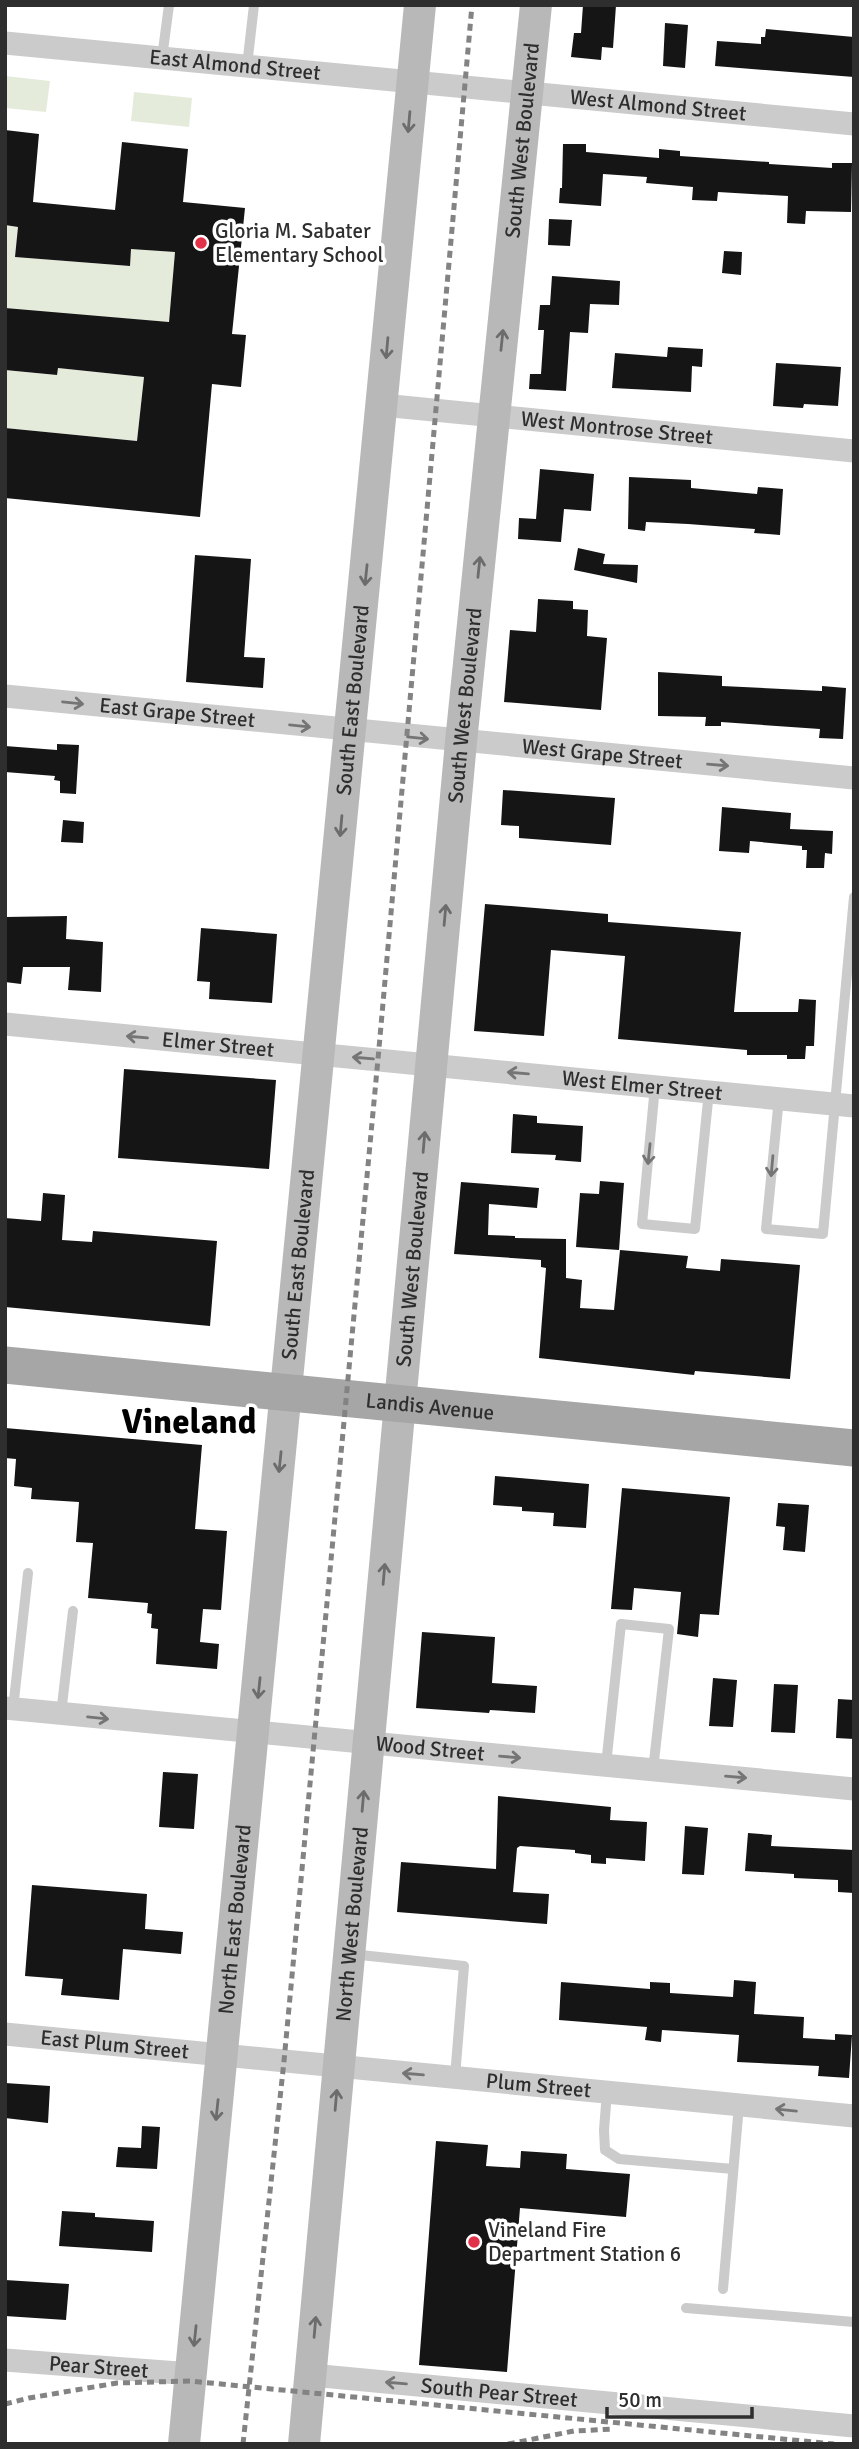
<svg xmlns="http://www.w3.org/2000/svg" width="859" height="2449" font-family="Signika,sans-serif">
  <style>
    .green { fill: #e4ebdb }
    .building { fill: #151515 }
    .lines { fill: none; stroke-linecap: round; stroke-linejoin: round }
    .lane { stroke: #cbcbcb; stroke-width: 10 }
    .street { stroke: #cbcbcb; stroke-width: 23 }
    .secondary { stroke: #b8b8b8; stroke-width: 32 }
    .primary { stroke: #a6a6a6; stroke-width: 37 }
    .rail { stroke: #838383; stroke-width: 5; stroke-dasharray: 7 5; stroke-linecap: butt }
    .oneway { stroke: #6c6c6c }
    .oneway2 { stroke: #757575 }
    .poi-dot { fill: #e23249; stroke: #fff; stroke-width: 2.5 }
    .labels { text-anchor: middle; stroke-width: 7; stroke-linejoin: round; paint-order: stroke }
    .street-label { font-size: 21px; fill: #2e2e2e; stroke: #fff }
    .poi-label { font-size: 21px; fill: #2e2e2e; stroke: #fff; text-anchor: start }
    .town-label { font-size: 35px; font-weight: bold; fill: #000; stroke: #fff }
  </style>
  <rect width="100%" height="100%" fill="#fff"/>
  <path class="green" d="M5,76L50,81L46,112L5,108Z
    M134,92L192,98L189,127L131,121Z
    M5,225L18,227L16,257L129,266L132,238L149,250L175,252L169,322L5,309Z
    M58,368L144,377L137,441L5,428V370L56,375Z"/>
  <path class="building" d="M583,5H616L613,48L602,47L601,60L571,57L574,33H581Z
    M665,23L688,25L685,68L663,66Z
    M766,29L854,37V77L715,66L717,41L761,44V37H765Z
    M5,130L39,134L33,202L115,210L122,142L188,149L183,202L245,208L232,334L246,335L241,387L212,384L200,517L5,498V428L137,441L144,377L58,368L57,375L5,370V308L169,322L175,252L131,249L130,266L15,257L18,227L5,225Z
    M563,144H586V152L659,158V149L680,151V156L769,162V164L832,168V163H852L851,212L806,211L805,224L787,223L788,196L718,192L717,201L692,200L693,187L646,183L647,177L603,174L601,206L559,203L560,188H562Z
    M549,219L572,220L570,246L548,245Z
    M724,251L742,252L741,275L722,273Z
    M552,276L620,281L619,305L590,304L588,333L570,332L566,391L529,389L530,374H541L544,330H538L540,305H550Z
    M668,347L703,349L702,367L692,366L691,392L612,388L615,353L667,357Z
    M776,363L841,367L838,406L804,404L803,408L773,406Z
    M540,469L594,474L591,511L564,509L561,542L518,539L519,518L536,519Z
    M629,477L691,480V488L757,494L758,487L783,489L780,535L754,533L755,529L688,524L646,522L645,531L628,529Z
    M578,548L605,554L603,564L638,565L637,583L574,570Z
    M195,555L251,559L244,657L265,658L263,688L186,682Z
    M538,599L573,601V609L588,610L587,636L607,638L601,710L504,702L510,630L536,632Z
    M658,672L722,676V686L822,691V686L846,688L843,739L819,738L820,729L721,722V726H705L706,717L658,716Z
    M57,744L79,745L76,794L60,793V781L54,780L55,776L5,772V746L57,750Z
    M503,790L615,798L611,845L519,838V826L501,825Z
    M722,807L791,813L790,829L833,831L832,854L825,853L824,868H806L807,850H802V846L750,841L749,853L719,851Z
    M63,820L84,822L83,843L61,842Z
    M485,904L608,914V922L741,932L734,1012H798L799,999L816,1000L814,1046H806L805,1059H787V1055H747V1050L618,1039L625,956L551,950L544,1036L474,1031Z
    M67,916L66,939L103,942L101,992L68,990L70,967H23L21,984L5,982V917Z
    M201,928L277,934L272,1003L209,999L210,982L197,981Z
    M124,1069L276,1080L269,1169L118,1158Z
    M513,1114L537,1116V1123L583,1126L581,1162L555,1160L556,1155L511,1153Z
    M600,1181L624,1183L619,1250L576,1247L580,1193L599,1194Z
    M461,1182L539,1188L537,1208L489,1204L488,1235L515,1236V1238L566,1239V1278L582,1280L580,1308L614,1310L620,1250L688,1256L686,1268L720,1271L721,1259L800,1265L790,1379L695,1371L694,1375L539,1358L546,1268L541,1267V1260L454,1254Z
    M43,1193L65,1195L62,1240L92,1242L93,1231L217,1241L210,1326L5,1307V1218L41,1221Z
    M5,1428L202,1445L195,1529L227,1531L221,1610L203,1609L200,1642L219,1644L217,1669L156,1664L158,1629L151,1628L152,1614L147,1613L148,1603L88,1598L93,1543L76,1542L79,1502L31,1499L32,1488L14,1486L16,1459L5,1458Z
    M495,1476L589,1484L586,1528L553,1526L554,1513L522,1511V1507L493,1505Z
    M622,1488L730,1497L719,1615L700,1614L698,1637L677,1634L681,1592L634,1588L632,1610L611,1609Z
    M778,1503L809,1505L805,1552L783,1550L785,1527L776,1526Z
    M422,1632L495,1637L492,1683L537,1686L535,1713L490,1710L489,1713L416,1708Z
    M713,1678L737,1680L733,1727L709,1726Z
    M774,1684L798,1685L795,1733L771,1732Z
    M838,1699L854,1700V1739L836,1738Z
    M163,1772L198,1774L194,1829L159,1827Z
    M498,1796L611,1807L610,1820L647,1822L645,1861L606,1858V1864L591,1863V1855L575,1853V1850L520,1846L517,1848L513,1892L549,1894L547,1924L397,1912L401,1862L496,1869Z
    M685,1826L708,1828L704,1875L682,1874Z
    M748,1833L772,1835L771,1846L854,1850V1893L838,1892V1880L794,1878V1874L745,1871Z
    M32,1885L147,1894L145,1929L183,1932L181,1954L123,1949L119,2000L61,1995L63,1979L25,1976Z
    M734,1980L756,1982L754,2014L804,2017L803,2038L835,2040V2034L852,2035L849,2078L818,2076L819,2066L737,2062L739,2035L662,2030L661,2042L645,2040L647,2027L559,2020L561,1982L650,1989V1982L670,1983V1993L733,1997Z
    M5,2083L50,2086L48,2123L5,2118Z
    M142,2126L160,2127L157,2169L116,2167L118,2147L141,2148Z
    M436,2141L488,2145L486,2166L520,2168L521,2151L567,2154L566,2169L630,2174L626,2217L520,2208L507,2372L419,2365Z
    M62,2211L95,2213V2217L154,2221L152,2252L59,2246Z
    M5,2280L69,2284L66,2320L5,2316Z"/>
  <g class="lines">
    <path class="lane" d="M162,58L169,5
      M247,66L254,5
      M655,1086L642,1224L695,1229L709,1091
      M779,1098L766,1229L823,1234L854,897
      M13,1709L28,1573
      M61,1714L73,1611
      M606,1765L621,1624L669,1629L653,1770
      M351,1954L464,1966L455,2077
      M607,2092L604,2130L605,2150L619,2159L733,2169
      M723,2289L739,2105
      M686,2308L854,2322"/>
    <g class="street">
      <path id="s1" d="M5,43L854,124"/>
      <path id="s2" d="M382,405L854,451"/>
      <path id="s3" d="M5,696L854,778"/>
      <path id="s4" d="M5,1024L854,1106"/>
      <path id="s5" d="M5,1708L854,1789"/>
      <path id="s6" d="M5,2034L854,2116"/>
      <path id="s7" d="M5,2360L192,2374"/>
      <path id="s8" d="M311,2375L854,2426"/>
    </g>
    <g class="secondary">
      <path id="s9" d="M184,2444L420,5"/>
      <path id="s10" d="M304,2444L461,742L536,5"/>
    </g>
    <path class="primary" id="s11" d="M5,1365L854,1448"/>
    <path class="rail" d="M5,2404L29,2398L117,2383L190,2381L834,2444
      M243,2444L284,2061L378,1059L472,5
      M508,2444L574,2431L613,2429"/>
  </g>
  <defs><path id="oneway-shaft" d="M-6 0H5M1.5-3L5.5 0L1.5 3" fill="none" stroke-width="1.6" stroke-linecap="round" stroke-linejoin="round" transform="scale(1.75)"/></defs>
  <g class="oneway">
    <use href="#oneway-shaft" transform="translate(409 122) rotate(95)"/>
    <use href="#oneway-shaft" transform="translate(502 340) rotate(-84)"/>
    <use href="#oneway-shaft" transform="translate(387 348) rotate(95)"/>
    <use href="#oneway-shaft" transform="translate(479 567) rotate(-84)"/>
    <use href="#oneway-shaft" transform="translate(366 575) rotate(96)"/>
    <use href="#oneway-shaft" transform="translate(341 826) rotate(95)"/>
    <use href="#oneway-shaft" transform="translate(445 915) rotate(-85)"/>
    <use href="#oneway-shaft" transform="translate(424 1142) rotate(-85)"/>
    <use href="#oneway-shaft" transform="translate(280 1462) rotate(96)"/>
    <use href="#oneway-shaft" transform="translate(384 1574) rotate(-85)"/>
    <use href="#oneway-shaft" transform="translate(259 1688) rotate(96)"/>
    <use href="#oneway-shaft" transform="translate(363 1801) rotate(-85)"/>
    <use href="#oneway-shaft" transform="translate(336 2100) rotate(-85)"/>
    <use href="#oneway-shaft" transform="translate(217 2110) rotate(96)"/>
    <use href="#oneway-shaft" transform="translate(315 2327) rotate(-85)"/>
    <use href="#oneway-shaft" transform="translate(195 2336) rotate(96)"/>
  </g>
  <g class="oneway2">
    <use href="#oneway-shaft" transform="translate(73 703) rotate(6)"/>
    <use href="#oneway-shaft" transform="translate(300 726) rotate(6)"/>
    <use href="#oneway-shaft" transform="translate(418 738) rotate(6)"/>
    <use href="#oneway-shaft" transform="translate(718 765) rotate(5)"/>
    <use href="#oneway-shaft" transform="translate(137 1037) rotate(-175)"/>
    <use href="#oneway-shaft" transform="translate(363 1058) rotate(-175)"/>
    <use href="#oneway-shaft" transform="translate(518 1073) rotate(-175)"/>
    <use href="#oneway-shaft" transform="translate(649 1154) rotate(96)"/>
    <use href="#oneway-shaft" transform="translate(772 1166) rotate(95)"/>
    <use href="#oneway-shaft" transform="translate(98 1718) rotate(6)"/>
    <use href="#oneway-shaft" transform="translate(510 1757) rotate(5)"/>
    <use href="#oneway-shaft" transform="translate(736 1777) rotate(5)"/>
    <use href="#oneway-shaft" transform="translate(413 2074) rotate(-175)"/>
    <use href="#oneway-shaft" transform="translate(786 2110) rotate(-174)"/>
    <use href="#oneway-shaft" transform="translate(396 2383) rotate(-175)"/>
  </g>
  <g class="poi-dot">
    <circle cx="201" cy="243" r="7"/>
    <circle cx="474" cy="2242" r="7"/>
  </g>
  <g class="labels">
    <g class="street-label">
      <text dy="7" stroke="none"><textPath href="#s1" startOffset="231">East Almond Street</textPath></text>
      <text dy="7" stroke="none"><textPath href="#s1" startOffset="656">West Almond Street</textPath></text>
      <text dy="7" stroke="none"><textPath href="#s10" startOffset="2314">South West Boulevard</textPath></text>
      <text dy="7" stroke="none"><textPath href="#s2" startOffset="236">West Montrose Street</textPath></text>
      <text dy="7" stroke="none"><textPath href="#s9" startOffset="1752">South East Boulevard</textPath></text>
      <text dy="7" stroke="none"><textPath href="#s10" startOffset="1746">South West Boulevard</textPath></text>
      <text dy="7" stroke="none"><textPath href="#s3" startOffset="173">East Grape Street</textPath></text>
      <text dy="7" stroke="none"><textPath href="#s3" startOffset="600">West Grape Street</textPath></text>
      <text dy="7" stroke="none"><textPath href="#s4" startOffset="214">Elmer Street</textPath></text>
      <text dy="7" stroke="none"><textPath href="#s4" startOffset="640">West Elmer Street</textPath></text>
      <text dy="7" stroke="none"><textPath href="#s9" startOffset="1185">South East Boulevard</textPath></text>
      <text dy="7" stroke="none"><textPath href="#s10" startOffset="1180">South West Boulevard</textPath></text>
      <text dy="7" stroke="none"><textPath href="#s11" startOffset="427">Landis Avenue</textPath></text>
      <text dy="7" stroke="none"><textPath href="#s5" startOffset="427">Wood Street</textPath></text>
      <text dy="7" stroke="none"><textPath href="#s9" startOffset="527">North East Boulevard</textPath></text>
      <text dy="7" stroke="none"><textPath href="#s10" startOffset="522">North West Boulevard</textPath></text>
      <text dy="7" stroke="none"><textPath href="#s6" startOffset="110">East Plum Street</textPath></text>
      <text dy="7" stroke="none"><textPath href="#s6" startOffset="536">Plum Street</textPath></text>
      <text dy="7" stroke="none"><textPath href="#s7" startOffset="94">Pear Street</textPath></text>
      <text dy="7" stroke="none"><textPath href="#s8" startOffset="189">South Pear Street</textPath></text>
    </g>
    <g class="poi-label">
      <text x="215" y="238">Gloria M. Sabater<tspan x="215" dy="24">Elementary School</tspan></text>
      <text x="488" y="2237">Vineland Fire<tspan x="488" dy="24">Department Station 6</tspan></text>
    </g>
    <g class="town-label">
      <text x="189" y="1433">Vineland</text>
    </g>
  </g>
  <rect width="859" height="2449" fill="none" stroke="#2e2e2e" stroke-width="14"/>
  <path d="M607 2407v10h145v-10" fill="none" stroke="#2e2e2e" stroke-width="3.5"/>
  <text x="618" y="2407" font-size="21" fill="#2e2e2e" stroke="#ffffff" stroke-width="5" paint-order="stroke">50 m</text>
</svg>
